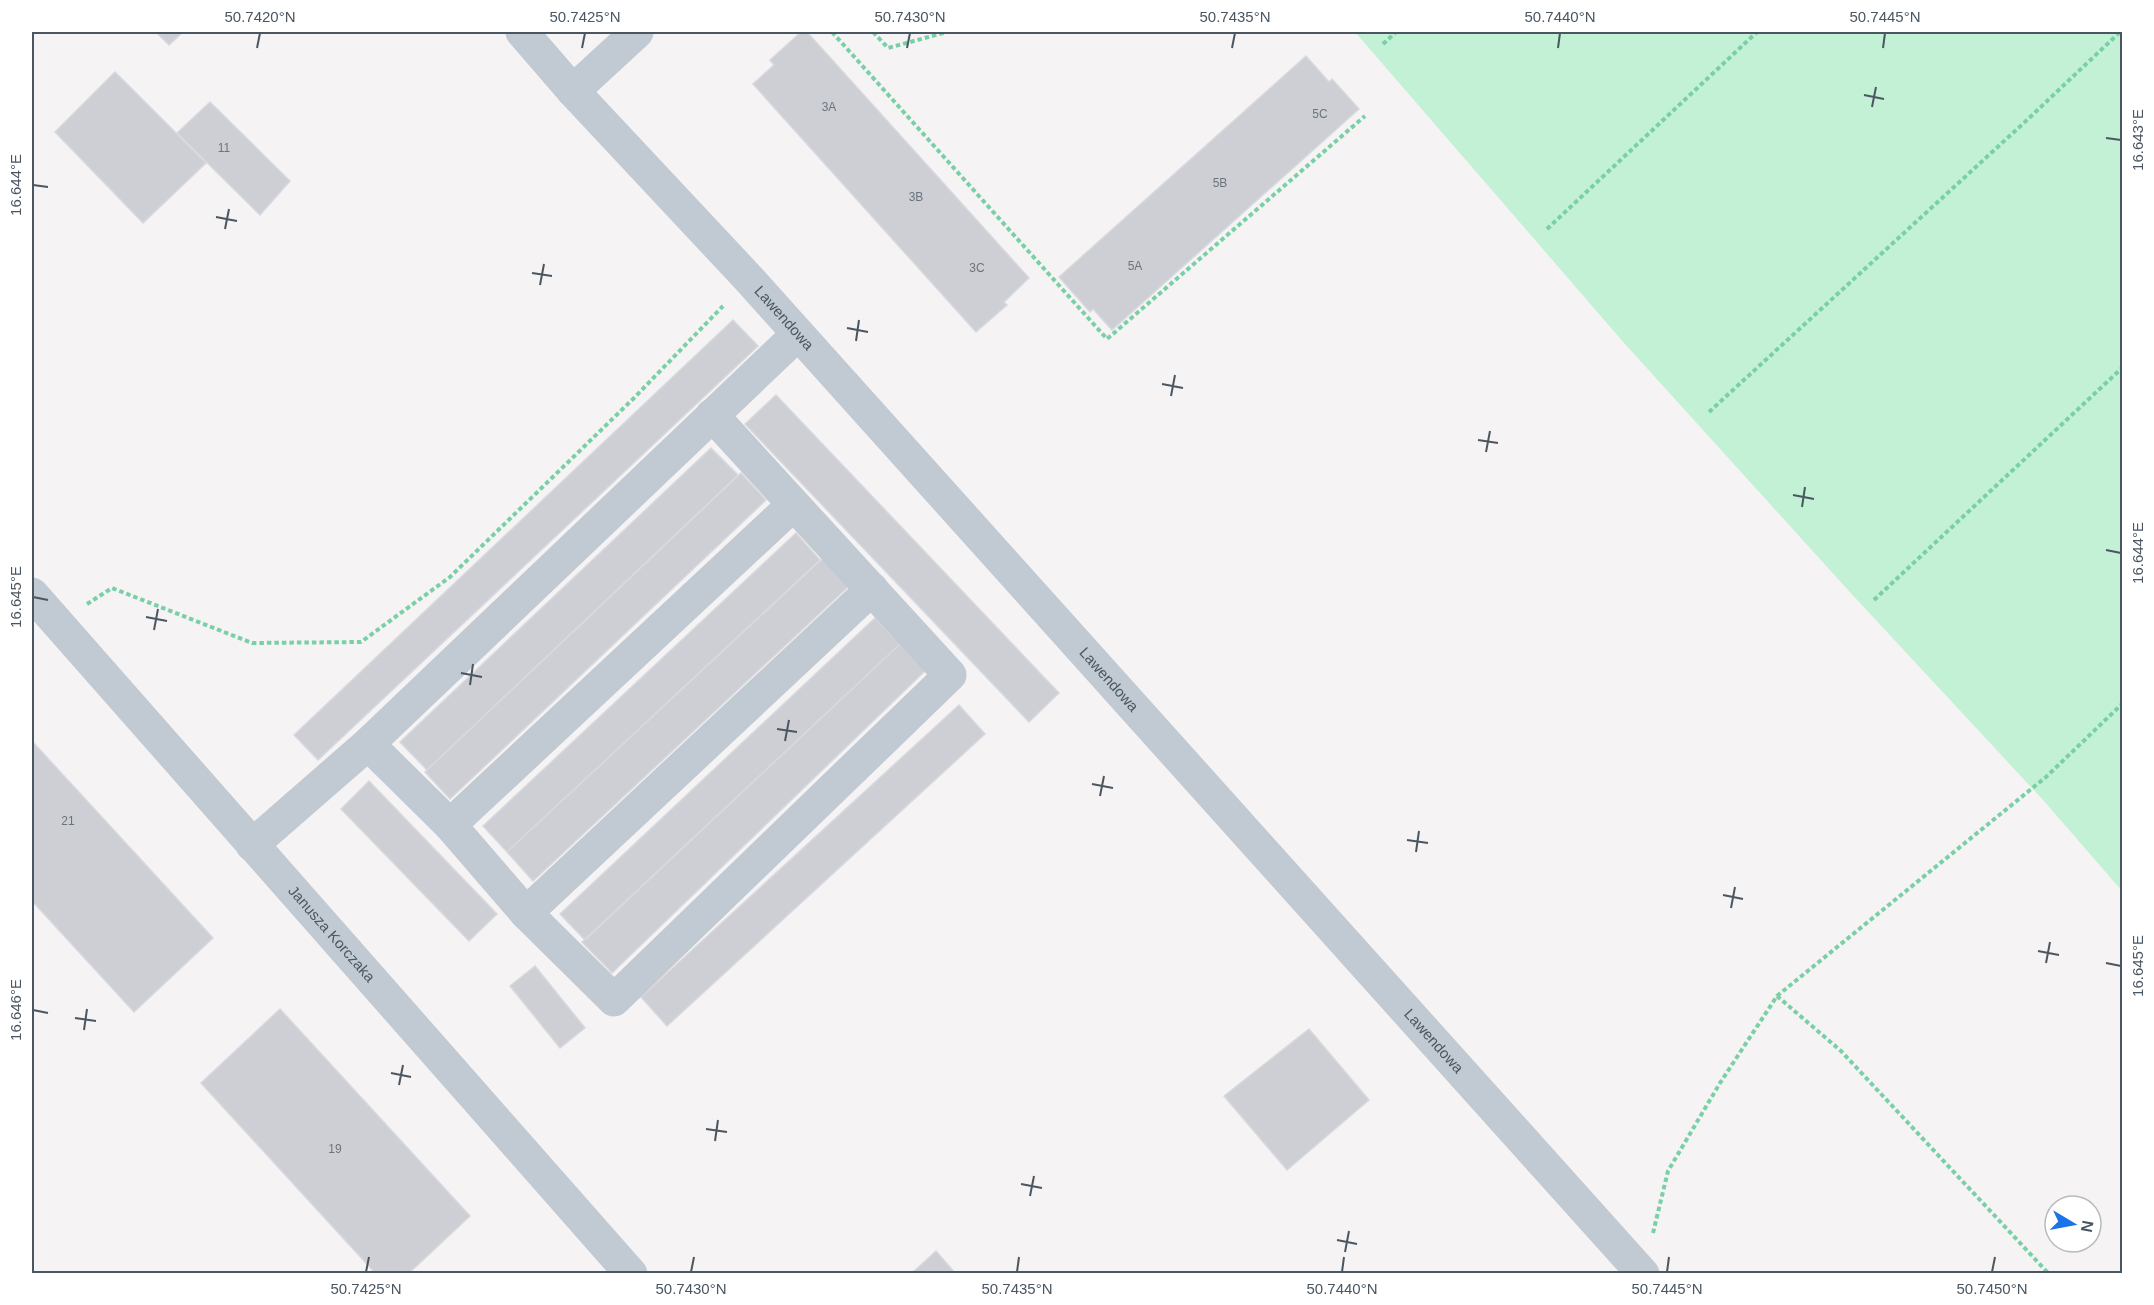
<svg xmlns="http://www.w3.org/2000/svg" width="2154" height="1305" font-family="Helvetica,sans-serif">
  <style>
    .green { fill: #c3f1d5 }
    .building { fill: #cdcfd5; stroke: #d7d9de; stroke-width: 1.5 }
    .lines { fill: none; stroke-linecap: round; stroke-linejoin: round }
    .path { stroke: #7ad0a6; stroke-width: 4; stroke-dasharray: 4.5 3; stroke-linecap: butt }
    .minor { stroke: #c1cad2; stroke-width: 33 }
    .ticks { fill: none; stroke: #4a5661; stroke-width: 2 }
    .labels { text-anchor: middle; stroke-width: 5; stroke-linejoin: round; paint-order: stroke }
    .number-label { font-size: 12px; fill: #6b747e }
    .street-label { font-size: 15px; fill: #4a5661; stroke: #fff }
    .neatline { fill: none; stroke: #4a5661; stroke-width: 2 }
    .ticks-label { font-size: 15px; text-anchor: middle; fill: #4a5661 }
  </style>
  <rect width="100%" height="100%" fill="#f5f3f3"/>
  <path class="green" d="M1355,32H2122V891L2044,801L1848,590L1625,344Z"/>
  <path class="building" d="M156,32H183L169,45Z
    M801,32H807L1029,278L1004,302L1007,305L976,332L753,84L774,65L770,60Z
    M1306,56L1329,82L1332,79L1359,109L1112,330L1093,309L1090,312L1059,277Z
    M115,72L206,163L143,223L55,132Z
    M210,102L290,181L260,215L177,133Z
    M733,320L758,346L318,760L294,735Z
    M776,395L1059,693L1029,722L745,424Z
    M711,448L738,475L427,770L400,742Z
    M741,473L766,500L450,799L425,772Z
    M796,533L820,560L507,852L483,826Z
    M824,557L850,585L533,881L507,852Z
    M875,618L900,644L585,940L560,914Z
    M900,644L925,671L612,973L582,942Z
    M959,705L985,734L667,1026L641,997Z
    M32,741L213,938L134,1012L32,901Z
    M369,781L497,914L469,941L341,809Z
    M535,966L585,1028L560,1048L510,986Z
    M280,1009L470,1216L408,1274H376L201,1083Z
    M1309,1029L1369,1100L1287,1170L1224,1096Z
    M936,1251L956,1274H911Z"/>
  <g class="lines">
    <path class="path" d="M832,32L1107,339L1365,116
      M873,32L888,48L947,32
      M1383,44L1396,32
      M1547,229L1757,32
      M1709,412L2027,120L2120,32
      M1874,600L2122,368
      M87,604L112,588L252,643L361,642L450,577L634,398L723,306
      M1777,996L1841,1051L2049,1274
      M1653,1233L1668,1171L1720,1083L1777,996L2046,777L2122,704"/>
    <g class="minor">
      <path id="s1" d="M522,32L573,91L749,279L1643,1274"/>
      <path d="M573,91L637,32"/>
      <path id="s2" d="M32,594L631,1274"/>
      <path d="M368,744L450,825L526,913L614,1000L950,675L712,415"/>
      <path d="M450,825L793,505"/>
      <path d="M252,845L368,744L798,334"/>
      <path d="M526,913L872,589"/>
    </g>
  </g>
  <path class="ticks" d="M257,48L260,33M582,48L585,33M907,48L910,33M1232,48L1235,33M1558,48L1560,33M1883,48L1885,33M1864,95L1884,99M1872,107L1876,87M2106,138L2121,140M33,185L48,187M216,217L237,221M225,229L229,209M532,273L552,276M540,285L544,264M847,328L868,332M856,341L859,320M1162,384L1183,388M1171,396L1175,375M1478,440L1498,443M1486,452L1490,431M1793,495L1814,499M1802,507L1805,487M2106,550L2121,553M33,597L48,600M146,617L167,621M154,630L158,609M461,673L482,677M470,685L473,664M777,729L797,732M785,741L789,720M1092,784L1113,788M1100,796L1104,776M1407,840L1428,843M1416,852L1419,831M1723,895L1743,899M1731,908L1735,887M2038,951L2059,955M2046,963L2050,942M2106,963L2121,966M33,1010L48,1013M75,1018L96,1021M84,1030L87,1009M391,1073L411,1077M399,1085L403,1065M706,1129L727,1132M715,1141L718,1120M1021,1184L1042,1188M1030,1196L1034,1176M1337,1240L1357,1244M1345,1252L1349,1231M366,1272L369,1257M691,1272L694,1257M1017,1272L1019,1257M1342,1272L1344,1257M1667,1272L1669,1257M1992,1272L1995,1257"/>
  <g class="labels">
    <g class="number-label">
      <text x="829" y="111">3A</text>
      <text x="1320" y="118">5C</text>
      <text x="224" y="152">11</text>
      <text x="1220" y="187">5B</text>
      <text x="916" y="201">3B</text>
      <text x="1135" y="270">5A</text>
      <text x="977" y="272">3C</text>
      <text x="68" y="825">21</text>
      <text x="335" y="1153">19</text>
    </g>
    <g class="street-label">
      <text dy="5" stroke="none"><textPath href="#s1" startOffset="388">Lawendowa</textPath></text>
      <text dy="5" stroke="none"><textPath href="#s1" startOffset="874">Lawendowa</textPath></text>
      <text dy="5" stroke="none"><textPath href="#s2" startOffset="453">Janusza Korczaka</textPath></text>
      <text dy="5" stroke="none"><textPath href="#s1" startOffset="1360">Lawendowa</textPath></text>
    </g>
  </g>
  <rect width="2154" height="1305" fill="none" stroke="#ffffff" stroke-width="66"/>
  <g transform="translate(2073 1224) rotate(100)"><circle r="28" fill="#ffffff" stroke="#b7bbc0" stroke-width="1.5"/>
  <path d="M0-4.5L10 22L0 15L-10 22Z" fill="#1a73e8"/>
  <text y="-9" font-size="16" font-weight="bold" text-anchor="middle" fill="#4a5661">N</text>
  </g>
  <rect x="33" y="33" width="2088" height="1239" class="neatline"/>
  <g class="ticks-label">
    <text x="260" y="22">50.7420°N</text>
    <text x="585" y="22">50.7425°N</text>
    <text x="910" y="22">50.7430°N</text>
    <text x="1235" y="22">50.7435°N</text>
    <text x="1560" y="22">50.7440°N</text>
    <text x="1885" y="22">50.7445°N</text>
    <text transform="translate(2138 140) rotate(-90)" y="5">16.643°E</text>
    <text transform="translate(16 185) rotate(-90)" y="5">16.644°E</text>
    <text transform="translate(2138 553) rotate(-90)" y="5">16.644°E</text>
    <text transform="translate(16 597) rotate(-90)" y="5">16.645°E</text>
    <text transform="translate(2138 966) rotate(-90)" y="5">16.645°E</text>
    <text transform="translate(16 1010) rotate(-90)" y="5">16.646°E</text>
    <text x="366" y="1294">50.7425°N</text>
    <text x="691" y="1294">50.7430°N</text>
    <text x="1017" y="1294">50.7435°N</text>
    <text x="1342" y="1294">50.7440°N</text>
    <text x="1667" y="1294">50.7445°N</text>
    <text x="1992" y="1294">50.7450°N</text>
  </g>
</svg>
